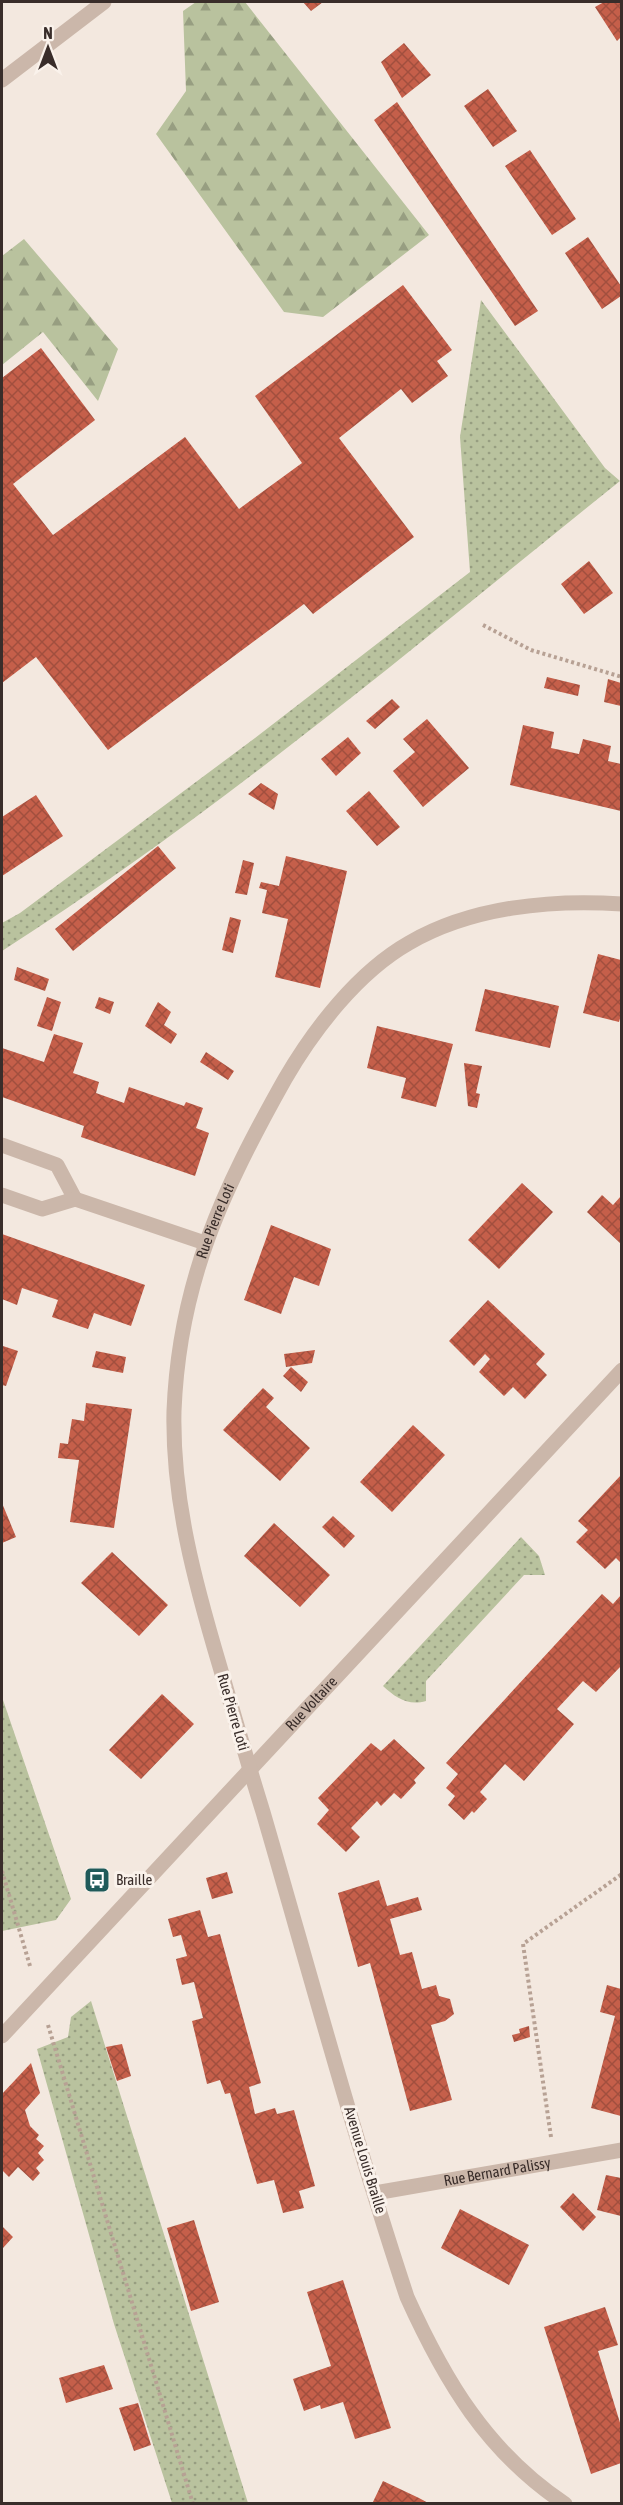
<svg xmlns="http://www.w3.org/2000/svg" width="623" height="2505" font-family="'Asap Condensed',sans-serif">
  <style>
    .green { fill: url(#green-dots) }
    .forest { fill: url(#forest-firs) }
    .building { fill: url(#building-cross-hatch) }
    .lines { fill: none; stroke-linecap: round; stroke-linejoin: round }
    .path { stroke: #b7a194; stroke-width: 4; stroke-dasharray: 3 3; stroke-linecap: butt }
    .street { stroke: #cbb7aa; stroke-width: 15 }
    .labels { text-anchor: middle; stroke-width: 6; stroke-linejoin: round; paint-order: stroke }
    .street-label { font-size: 15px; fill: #392d2a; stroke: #faf2eb }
    .poi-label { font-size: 15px; fill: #392d2a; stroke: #faf2eb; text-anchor: start }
  </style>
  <defs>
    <pattern id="green-dots" width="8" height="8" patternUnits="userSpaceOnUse" patternTransform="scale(1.5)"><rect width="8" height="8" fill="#b9c29e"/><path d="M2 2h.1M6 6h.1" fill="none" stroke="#979e81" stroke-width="1.8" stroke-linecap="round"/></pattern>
    <pattern id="forest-firs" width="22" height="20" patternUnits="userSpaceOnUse" patternTransform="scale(1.5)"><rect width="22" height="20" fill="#b9c29e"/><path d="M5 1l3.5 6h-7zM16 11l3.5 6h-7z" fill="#979e81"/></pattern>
    <pattern id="building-cross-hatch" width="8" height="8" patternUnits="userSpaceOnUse" patternTransform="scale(1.5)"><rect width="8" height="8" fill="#c55f4a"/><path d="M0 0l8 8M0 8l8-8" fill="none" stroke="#a14f3e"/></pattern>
  </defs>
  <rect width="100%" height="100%" fill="#f3e8df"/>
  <path class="green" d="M481,300L605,468L620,481C418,643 220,812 2,951V923L20,913L255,738L470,572L460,437Z
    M521,1537L539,1556L545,1575H524L426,1681V1701C408,1706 396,1698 383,1686Z
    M2,1697L71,1899L56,1920L2,1931Z
    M91,2001L248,2503H172L114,2324L37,2049L68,2037L71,2017Z"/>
  <path class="forest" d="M196,2H245L429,235L323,317L284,312L156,134L186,91L183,11Z
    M24,239L118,349L98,401L43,332L2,365V256Z"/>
  <path class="building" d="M303,2H323L311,11Z
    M604,2H621V37L617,41L595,7Z
    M404,43L431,75L402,98L381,62Z
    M488,89L517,131L493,147L464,106Z
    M397,102L538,311L515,326L374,120Z
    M530,150L576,219L552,235L505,166Z
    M588,237L621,286V296L602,309L565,253Z
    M403,285L452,350L437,361L448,376L412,403L401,389L339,438L414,537L313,614L304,604L108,750L36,657L2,683V474L3,472L2,470V378L41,348L95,420L13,484L53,535L185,437L239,509L302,463L255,396Z
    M589,561L613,593L584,614L561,584Z
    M547,677L580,685L578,696L544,688Z
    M608,679L621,683V706L604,702Z
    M392,699L400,707L375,729L366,721Z
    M427,719L469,768L423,807L393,771L415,752L403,739Z
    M523,725L554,732L551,748L579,754L583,739L611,746L608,761L621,764V811L510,785Z
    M348,737L361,753L336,776L321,759Z
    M261,783L278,794L274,810L248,794Z
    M369,791L400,827L377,846L346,811Z
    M36,795L63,836L2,876V817Z
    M158,846L176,868L73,951L55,929Z
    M286,856L347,871L320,988L275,977L288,919L262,913L267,890L259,888L261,882L279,886Z
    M243,860L254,863L247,895L235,893Z
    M230,917L241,920L233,953L222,950Z
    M598,954L621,960V1015L619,1022L583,1013Z
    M17,967L49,979L45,991L14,980Z
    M485,989L559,1006L550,1048L475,1031Z
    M47,997L61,1002L52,1031L37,1026Z
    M99,997L114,1002L110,1014L95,1008Z
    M158,1002L171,1012L164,1025L177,1034L171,1044L145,1026Z
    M377,1026L453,1044L436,1107L401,1098L406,1078L367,1068Z
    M54,1034L83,1043L73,1073L99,1082L96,1093L124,1103L129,1087L184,1106L186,1102L203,1108L196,1128L209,1133L195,1176L81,1137L84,1126L2,1097V1048L44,1062Z
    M206,1052L234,1071L228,1080L200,1062Z
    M464,1063L482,1066L476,1093L480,1094L477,1108L468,1106Z
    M522,1183L553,1212L499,1269L468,1240Z
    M602,1195L613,1205L621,1196V1244L587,1212Z
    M271,1225L331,1249L319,1286L294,1277L281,1314L244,1300Z
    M2,1234L145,1285L131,1326L94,1313L88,1329L52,1317L58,1300L22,1288L17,1305L2,1299Z
    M488,1300L545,1354L536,1364L547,1375L525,1399L513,1387L504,1396L479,1372L490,1359L485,1354L474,1366L449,1341Z
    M3,1346L18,1351L6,1386L2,1385Z
    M315,1350L312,1363L286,1367L284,1354Z
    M96,1351L126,1357L123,1373L92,1367Z
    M291,1367L308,1382L301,1392L283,1376Z
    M263,1388L274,1398L266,1407L310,1448L280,1481L223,1430Z
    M86,1403L132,1409L114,1528L70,1522L79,1460L58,1458L60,1443L68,1444L72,1419L84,1421Z
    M413,1425L445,1455L392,1512L360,1482Z
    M621,1475V1563L616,1558L605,1569L576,1542L588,1530L578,1521Z
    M2,1503L16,1537L2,1543Z
    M333,1516L355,1536L344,1548L322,1527Z
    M274,1523L330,1575L300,1607L244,1556Z
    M112,1552L168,1605L139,1636L81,1583Z
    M602,1594L613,1604L621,1595V1666L596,1692L583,1681L557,1709L574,1724L524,1781L505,1764L480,1792L487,1799L474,1813L472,1811L464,1820L448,1805L455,1796L446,1788L458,1774L446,1763Z
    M162,1694L194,1724L141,1779L109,1750Z
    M394,1739L425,1768L414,1780L416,1783L401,1799L394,1793L381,1806L377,1801L351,1828L360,1837L346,1852L317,1824L329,1810L318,1798L371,1743L381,1751Z
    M227,1872L233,1893L212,1899L206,1878Z
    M379,1880L387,1906L418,1897L422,1910L390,1919L400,1955L412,1952L422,1989L436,1985L439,1996L450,1999L454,2014L445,2021L431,2025L452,2100L410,2111L370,1963L358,1967L338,1893Z
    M200,1910L208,1937L220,1934L261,2083L249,2087L255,2114L275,2108L277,2114L294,2110L315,2186L299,2191L304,2208L283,2213L274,2180L257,2184L230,2093L225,2094L220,2080L207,2084L192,2021L203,2018L194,1982L182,1985L176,1959L187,1956L181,1935L173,1937L168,1919Z
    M607,1985L621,1989V2116L591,2108L615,2016L600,2012Z
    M529,2026L530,2037L514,2042L512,2035L520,2033L519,2029Z
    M122,2044L131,2076L117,2081L106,2047Z
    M31,2063L40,2093L25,2110L30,2126L39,2135L36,2139L44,2146L38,2153L44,2160L36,2168L40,2173L33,2181L18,2167L9,2177L2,2170V2094Z
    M606,2175L621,2178V2216L597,2210Z
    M573,2193L596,2217L583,2231L560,2207Z
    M460,2209L529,2245L509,2285L441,2248Z
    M194,2220L219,2302L191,2311L167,2228Z
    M2,2226L13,2237L3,2248L2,2246Z
    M343,2280L391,2428L355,2439L343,2402L321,2409L320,2405L304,2411L293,2379L331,2366L307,2292Z
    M605,2307L618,2345L598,2351L621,2426V2463L591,2474L544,2327Z
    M104,2365L113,2389L66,2403L59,2378Z
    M138,2403L151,2445L134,2451L119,2408Z
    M383,2481L419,2498L430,2504H372Z"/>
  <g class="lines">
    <path class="path" d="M483,625L531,650L622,677
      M2,1871L30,1966
      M48,2025L193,2504
      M551,2137L523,1944L622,1874"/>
    <g class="street">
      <path d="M2,80L104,2"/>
      <path d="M2,1145L57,1165L75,1199"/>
      <path d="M2,1195L42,1209L75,1199L205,1243"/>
      <path id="s1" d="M2,2036L622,1370"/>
      <path id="s2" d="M375,2193L622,2150"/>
      <path id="s3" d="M565,2504C487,2452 445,2381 407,2297C354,2137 310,1974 263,1812C248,1764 234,1715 220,1667C195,1583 172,1499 174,1411C179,1282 223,1189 285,1079C314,1029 358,972 409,943C471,907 551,899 622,904"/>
    </g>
  </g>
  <defs>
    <g id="bus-square" transform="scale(1.35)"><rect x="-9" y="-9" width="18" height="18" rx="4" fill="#1f5a5a" stroke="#faf2eb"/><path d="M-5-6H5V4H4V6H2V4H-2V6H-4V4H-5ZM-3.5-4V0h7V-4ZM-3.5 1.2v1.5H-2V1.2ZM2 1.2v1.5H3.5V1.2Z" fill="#fff"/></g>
  </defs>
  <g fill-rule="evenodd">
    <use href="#bus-square" x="97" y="1880"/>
  </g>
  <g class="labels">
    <g class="street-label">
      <text dy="5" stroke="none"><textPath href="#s3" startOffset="1378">Rue Pierre Loti</textPath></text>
      <text dy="5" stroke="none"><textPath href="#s1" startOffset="454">Rue Voltaire</textPath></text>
      <text transform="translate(233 1712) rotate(74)" y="5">Rue Pierre Loti</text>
      <text transform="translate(365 2160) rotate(73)" y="5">Avenue Louis Braille</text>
      <text dy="5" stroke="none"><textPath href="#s2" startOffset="124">Rue Bernard Palissy</textPath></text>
    </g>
    <g class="poi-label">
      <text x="116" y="1885">Braille</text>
    </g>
  </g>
  <rect width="623" height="2505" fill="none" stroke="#392d2a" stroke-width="6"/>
  <g transform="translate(48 48)" stroke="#faf2eb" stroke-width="4.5" paint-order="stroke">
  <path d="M0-4.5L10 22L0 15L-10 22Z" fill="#392d2a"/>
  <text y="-9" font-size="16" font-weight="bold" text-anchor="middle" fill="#392d2a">N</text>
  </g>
</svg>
